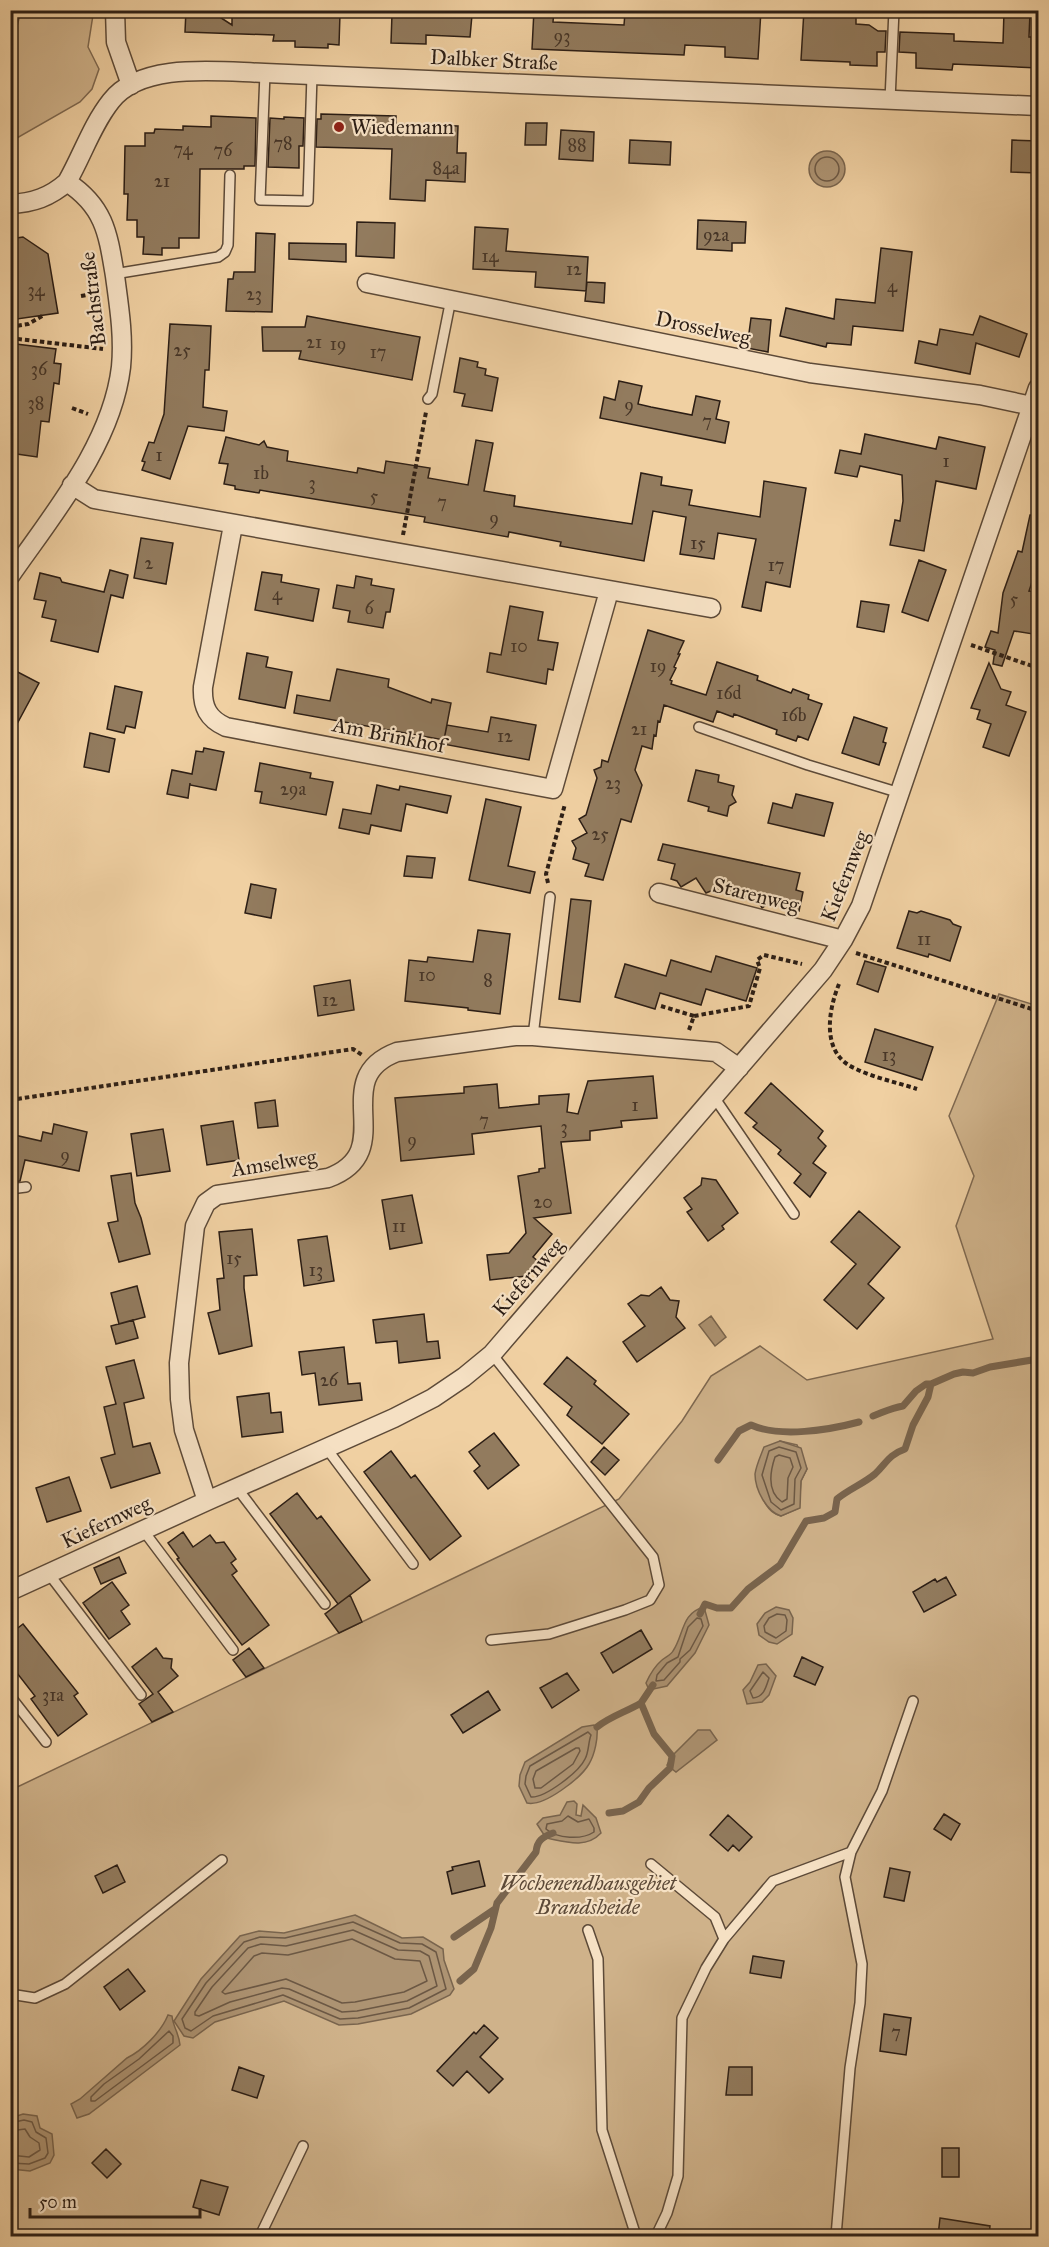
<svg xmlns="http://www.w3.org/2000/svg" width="1049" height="2247" font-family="'IM FELL Great Primer',serif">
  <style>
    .green { fill: #cfb28a; stroke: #7e6850; stroke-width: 1.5; fill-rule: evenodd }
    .water { fill: #ad9372; stroke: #79644d; stroke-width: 1.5 }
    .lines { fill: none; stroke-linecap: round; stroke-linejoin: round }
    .shore { stroke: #6c5844; stroke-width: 1.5 }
    .stream { stroke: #79644d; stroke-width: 7 }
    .building { fill: #927b5e; stroke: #2c1e15; stroke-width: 1.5 }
    .lane-casing { stroke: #5d4a38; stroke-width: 12 }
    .street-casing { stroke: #5d4a38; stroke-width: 21 }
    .path { stroke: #2c1e15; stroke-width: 4; stroke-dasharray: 4.5 3; stroke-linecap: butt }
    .lane { stroke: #f5e0c3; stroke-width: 9 }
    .street { stroke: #f5e0c3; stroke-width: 18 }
    .poi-dot { fill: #8f2418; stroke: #f5e0c3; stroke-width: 2 }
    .labels { text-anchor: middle; stroke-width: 4.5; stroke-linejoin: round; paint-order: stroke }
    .number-label { font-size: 18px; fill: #463527 }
    .street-label { font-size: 21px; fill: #2c1e15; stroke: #f5e0c3 }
    .poi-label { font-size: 21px; fill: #2c1e15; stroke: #f5e0c3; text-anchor: start }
    .park-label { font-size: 21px; font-style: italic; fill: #5d4a38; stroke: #f5e0c3 }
  </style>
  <rect width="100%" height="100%" fill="#f0d0a2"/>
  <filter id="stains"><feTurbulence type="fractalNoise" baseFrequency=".00333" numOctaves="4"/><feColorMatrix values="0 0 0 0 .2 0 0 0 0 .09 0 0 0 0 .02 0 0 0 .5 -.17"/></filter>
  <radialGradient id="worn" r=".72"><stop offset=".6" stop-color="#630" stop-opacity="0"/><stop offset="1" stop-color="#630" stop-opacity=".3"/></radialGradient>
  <path class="green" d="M21,11H81L93,15L88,47L99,69L92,89L80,102L17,138L16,60L11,58V49Z
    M999,994L1038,1006V2217L1033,2236H11V1790L619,1499L682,1421L711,1376L760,1346L807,1380L993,1339L956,1226L974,1176L949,1116ZM780,1441L797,1445L807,1469L801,1481L799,1508L781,1516C770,1513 766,1506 762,1496Z"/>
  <path class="water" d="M809 169a18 18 0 1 1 36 0a18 18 0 1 1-36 0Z
    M711,1316L726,1337L715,1346L699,1325Z
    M780,1441L801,1448L807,1469L801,1481L800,1508L781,1516C767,1512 755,1490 755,1474C756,1466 761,1455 764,1447Z
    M704,1607L709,1625L695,1653L667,1686L649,1690L646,1683C650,1674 655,1666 662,1660C665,1657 671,1655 673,1651C684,1635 681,1613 704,1607Z
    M776,1607L789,1610L793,1618L792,1634L777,1644L769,1642L759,1635L757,1624L765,1613Z
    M766,1664L776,1676L769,1695L762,1702L747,1704L743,1690L750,1682L758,1665Z
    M594,1725L597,1727C598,1738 595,1754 589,1764C581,1778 544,1807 527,1803L519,1786L520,1775L525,1762L582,1727Z
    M698,1730H710L717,1740L676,1772L667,1765L672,1756Z
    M574,1801L577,1804L576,1815L581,1816L583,1805L596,1818L601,1833C586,1849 566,1842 546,1838L537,1824L543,1818L560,1815L567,1802Z
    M355,1915L402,1938L423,1937L443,1949L444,1960L454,1989L450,1995L411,2014L358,2024L339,2025L284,2001L215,2022L193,2038L184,2036L174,2021L201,1979L240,1936L259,1931L284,1933Z
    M168,2015L172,2016C173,2027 179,2033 180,2045L89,2114L77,2118L71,2104L80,2099L127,2058C143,2050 161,2032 168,2015Z
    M23,2114L37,2116L40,2128L52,2134L54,2155L50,2163L30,2171L11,2169V2118Z"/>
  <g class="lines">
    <path class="shore" d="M815 169a12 12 0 1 1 24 0a12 12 0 1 1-24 0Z
      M779,1447L796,1452L801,1468L795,1479L794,1504L781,1510L771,1502L762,1475L769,1451Z
      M779,1455L790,1458L793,1467L788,1478L787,1499L782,1502C767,1492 770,1472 775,1457Z
      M777,1614L785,1615L787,1620L786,1631L776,1638L765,1632L764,1626L769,1618Z
      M697,1618L701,1619L703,1626L690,1650L680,1659V1662L664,1680L656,1681L657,1675L667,1663L678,1657L688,1627Z
      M763,1672L769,1678C766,1687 764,1697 753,1698L750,1691Z
      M588,1732L591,1735C588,1743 589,1752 585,1759C579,1772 545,1798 531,1797L525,1784L526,1776L530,1766Z
      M576,1748H579L580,1751L573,1764L541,1788H535L533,1779L536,1771Z
      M568,1816L578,1822L589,1819L594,1828V1832C582,1840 557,1839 546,1829L547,1824L562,1821Z
      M353,1922L400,1943L422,1944L436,1952L446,1989L409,2008L358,2018L340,2019L283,1995L213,2016L191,2031L185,2028L182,2019L206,1983L244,1942L260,1937L285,1938Z
      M353,1930L398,1950L420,1951L429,1956L437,1986L407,2001L357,2011L342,2012L289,1989L282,1988L230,2002L199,2016L195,2015V2012L212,1987L248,1948L261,1944L286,1946Z
      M352,1939L395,1959L420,1961L427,1981L404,1992L355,2002L342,2003L286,1979L225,1994L222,1992L254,1956L262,1953L288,1955Z
      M169,2031L173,2036V2043L95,2101H91V2097L104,2084L139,2059Z
      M10,2123L24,2120L32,2122L36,2132L46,2138L48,2153L45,2158L29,2164L10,2163
      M10,2131L25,2129L30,2137L39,2143L40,2150L29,2157L10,2155"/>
    <path class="stream" d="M873,1416C884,1412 891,1408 903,1406L916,1391L926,1384H931L954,1374L963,1372L973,1373L990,1367L1038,1359
      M718,1460L739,1431L751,1425C780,1438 829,1430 859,1422
      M700,1614L705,1604L717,1608H731L748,1589L780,1565L806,1521L824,1518L835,1512L837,1499C849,1489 863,1484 875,1474C886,1464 888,1455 905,1449L913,1425L928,1397L931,1384
      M597,1727C611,1716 626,1712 641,1703
      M609,1813L623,1811L639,1802L649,1788L670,1768L672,1756L654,1734L641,1703L653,1685
      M454,1937L495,1909
      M460,1981L474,1969L491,1928L497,1903L536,1852C537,1841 542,1837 553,1833"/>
  </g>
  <path class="building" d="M186,10H209L232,25V10H298V13L340,14L339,45L328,44V48L295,47V41H273L274,35L185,32Z
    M412,10L472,15L470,37L426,35V44L391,43L392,14L412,15Z
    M534,10H554L553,22L624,25L625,13L692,17V10H761L758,59L725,57V47L685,45L684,55L532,49Z
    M804,10H856V24L869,25L878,31H886L885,52H877V66L850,65V62L801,60Z
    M1008,10H1026V13H1030L1029,37H1038V68L953,64L952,70L916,68V53L899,52L900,32L954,34V41L1003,43L1004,12L1008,13Z
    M321,114L396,116V124L458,126L457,153H466L465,182L426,180L425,201L390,199L392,149L316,147L317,119H321Z
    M211,116L256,118L255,166H244V169H200L199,238H179V248H162V255L143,254L144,237H137V220H127L128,194H124L125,146H145V133H154L155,129L183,130V126L211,127Z
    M284,117L304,118L303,146H299V168L268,167L270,118L284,119Z
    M526,123H547L546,145H525Z
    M561,130L594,132L593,161L559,159Z
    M630,140L671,142L670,165L629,163Z
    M1012,140L1038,141V173L1011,172Z
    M698,220L746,222L745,243H732V251L697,249Z
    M357,222L395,223L394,258L356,256Z
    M475,227L508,229L506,251L588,257L586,291L535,287L536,272L473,269Z
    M256,233L275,234L272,312L226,311L228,279H233L234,272H255Z
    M23,237L48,254L58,313L10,320V239Z
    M289,243L346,244V262L289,259Z
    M881,248L912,252L903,331L853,326L851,345L827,343L826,347L780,336L786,308L834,319L836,299L875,303Z
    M587,282L605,283L604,303L585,301Z
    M307,316L420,337L412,380L299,359L301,351H263L262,327H305Z
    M980,316L1027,334L1019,357L976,343L970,374L915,363L919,341L937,345L940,329L973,335Z
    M751,318L771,320L768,352L747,348Z
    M170,324L211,326L209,370H205L203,407L227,411L224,431L188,426L170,479L142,470L145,462L142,461L149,442L154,443L164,414Z
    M16,344L56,349L54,363L61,364L59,384L54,383L49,422L41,421L37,457L10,453V390Z
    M460,358L478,362L477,367L486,369L485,375L498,378L492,411L462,406L465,394L454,392Z
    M619,381L642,386L638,404L651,407L692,415L696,396L720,401L716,419L729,422L725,443L600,418L604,397L615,400Z
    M865,434L936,449L939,437L985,447L976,489L936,481L924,551L890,545L895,520L900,521L903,501L902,475L860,466L857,477L835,473L840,450L861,454Z
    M226,437L259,445L264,441L267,447L288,451L287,461L357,473L358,468L384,473L386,461L430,468L428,478L468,485L476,440L493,443L484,491L515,496L514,506L632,524L641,473L662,477L661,485L692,490L689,505L760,517L764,481L806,488L790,587L766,582L761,611L742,607L756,539L718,533L714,559L680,554L686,517L653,511L644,561L560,546L561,542L509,532L508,537L424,522L425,517L271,492L260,490L259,493L235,489V486L224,484L228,464L219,463Z
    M1030,515L1038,516V564L1029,591L1038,592L1033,634L1014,631L1002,666L993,664L995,650L985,647L991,631L998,633L1003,593L1018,551L1022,552Z
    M141,538L173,543L166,584L134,578Z
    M919,560L946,570L928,621L902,612Z
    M110,570L128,575L123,598L111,595L98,652L51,641L56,620L42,617L46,601L34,599L40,573L60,578L62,582L104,592Z
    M262,572L282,575L281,582L319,589L313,621L255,610Z
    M356,576L372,579L371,585L394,589L390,612H386L383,628L348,622L350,611L333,608L337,585L354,588Z
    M861,601L889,605L884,632L857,627Z
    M510,606L543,612L538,640L558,643L553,670L548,669L546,684L487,672L490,653L501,655Z
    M648,630L684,641L678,654H680L674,667L676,668L670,680L672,681L671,684L706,695L717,662L758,676L757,680L791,693L793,689L809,695L808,699L822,704L808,740L798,736L796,741L776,734L777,730L734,714L733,717L717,711L713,722L664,705L660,722L658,721L656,736L654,735L652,749L642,746L635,770L642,785L631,822L621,819L603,880L585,876L589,864L573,859L576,848L572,841L587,833L579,819L586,815L597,778L594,770L601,767L602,760L608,762Z
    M247,653L268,657L266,667L292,672L285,708L239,699Z
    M989,663L1001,689L1011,692L1006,705L1026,712L1009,756L983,747L991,724L977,719L980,710L971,708Z
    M10,668L39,683L10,737Z
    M337,669L389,679L388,687L431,703L432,699L451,703L444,740L294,713L297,695L330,701Z
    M115,686L142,692L135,728L126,726L124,733L107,729Z
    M491,717L536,725L529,760L443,744L447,725L488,732Z
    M854,717L887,728L883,742L886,743L879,765L842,753Z
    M90,733L115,739L109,772L84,767Z
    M204,748L224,752L216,790L190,785V783L188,798L167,794L172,770L192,774L196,751L203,752Z
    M260,763L311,773L310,778L333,782L326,815L260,803L262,792L255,791Z
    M696,770L719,775L718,782L734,786L732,795L736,802L729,806L727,816L708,811L709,807L688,801Z
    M377,785L399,790L400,786L451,796L447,813L406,804L401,831L371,825L369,834L339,828L343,809L371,814Z
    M796,794L833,803L824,836L768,823L773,803L792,808Z
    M486,799L521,807L508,866L535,872L530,893L469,880Z
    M663,844L800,873L796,890L803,892L799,911L769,903L762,908L758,901L713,890L706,893L696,878L681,887L677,881L671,879L675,864L658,860Z
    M407,856L435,858L432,878L404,876Z
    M251,884L276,889L271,918L245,913Z
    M571,899L591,901L580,1002L559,999Z
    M909,911L917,913L921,911L950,920L953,924L961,927L950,961L929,954L928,957L897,948Z
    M478,930L510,934L500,1014L468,1010V1008L405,1001L409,960L427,962L428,957L473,962Z
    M716,956L757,968L746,1001L706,989L701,1005L660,993L655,1009L615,997L625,964L666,976L671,960L711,972Z
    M865,961L886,967L878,992L857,984Z
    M350,980L354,1010L318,1016L314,986Z
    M875,1029L933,1047L922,1080L865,1062Z
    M653,1076L657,1118L621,1121L622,1127L590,1131V1140L561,1142L571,1213L534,1218L552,1234L533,1257L539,1262L527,1276L490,1280L487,1255L509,1253L526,1233L518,1176L539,1172V1169L545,1168L541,1126L472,1134L474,1154L401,1161L395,1098L464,1093V1087L497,1084L499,1108L539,1104V1096L569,1094L567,1112L578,1114L588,1081Z
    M771,1083L823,1131L818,1138L826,1146L813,1163L826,1173L810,1197L794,1183L801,1174L778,1154L781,1150L753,1127L757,1123L745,1113Z
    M275,1100L278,1126L258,1128L255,1103Z
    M233,1121L239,1160L207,1165L201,1126Z
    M54,1124L87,1132L79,1171L25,1160L20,1181L10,1182V1134L41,1141L43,1132L52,1134Z
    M163,1129L170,1171L137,1176L131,1134Z
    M131,1173L135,1203L141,1218L150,1254L119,1262L108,1223L118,1221L111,1176Z
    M702,1178L716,1180L738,1213L722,1226L724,1229L708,1241L687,1212L692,1209L684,1198L701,1185Z
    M412,1195L422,1243L390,1249L382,1200Z
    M859,1211L900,1247L868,1284L884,1298L857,1329L824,1300L856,1264L831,1242Z
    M252,1229L257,1275L244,1276V1288L252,1346L219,1354L208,1313L220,1310L217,1279L224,1278L219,1232Z
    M327,1236L334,1281L304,1286L298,1240Z
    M137,1286L145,1317L119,1324L111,1293Z
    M661,1287L670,1300L679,1301L676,1317L685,1328L637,1362L623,1342L645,1326L628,1304L641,1295L649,1296Z
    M424,1314L427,1342L438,1341L440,1358L399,1363L397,1341L376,1343L373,1320Z
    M133,1320L138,1338L116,1344L111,1326Z
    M344,1347L348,1384L360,1383L362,1400L319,1405L315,1373L302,1375L299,1352Z
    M567,1357L596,1381L594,1384L629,1414L602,1444L567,1415L572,1407L544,1384Z
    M134,1360L144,1398L124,1403L133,1447L150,1443L160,1473L111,1488L101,1458L115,1454L104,1407L116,1404L106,1367Z
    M269,1393L271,1413L281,1412L283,1432L242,1437L237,1397Z
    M494,1433L519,1465L488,1489L474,1471L480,1466L469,1452Z
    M604,1447L619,1460L605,1475L591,1462Z
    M391,1451L411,1478L415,1475L461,1536L430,1560L364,1472Z
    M69,1477L81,1511L47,1522L36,1488Z
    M297,1493L317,1519L321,1516L370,1580L338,1604L270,1514Z
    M183,1532L193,1547L210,1535L216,1543L224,1542L236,1559L231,1563L237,1571L232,1575L269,1625L242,1645L177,1559L179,1558L168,1543Z
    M119,1557L126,1573L101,1584L94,1568Z
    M946,1577L956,1595L924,1612L913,1592L935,1579L937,1582Z
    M112,1582L129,1605L121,1611L130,1624L109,1639L83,1603Z
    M350,1595L362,1622L339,1633L325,1614Z
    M23,1624L78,1693L74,1696L87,1714L58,1736L31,1699L35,1696L10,1664V1634Z
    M641,1630L652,1649L613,1673L601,1653Z
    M156,1648L163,1658L172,1659L171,1668L178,1676L158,1692L173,1712L152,1722L139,1704L153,1694L132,1667Z
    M249,1648L264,1668L246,1677L233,1660Z
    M802,1657L823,1667L815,1685L794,1676Z
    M567,1673L579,1690L552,1708L540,1688Z
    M488,1691L500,1710L463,1733L451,1715Z
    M944,1814L960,1824L951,1840L934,1829Z
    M728,1815L752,1837L739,1851L733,1845L728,1851L710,1835Z
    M479,1861L485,1886L452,1894L447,1872L453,1870L452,1867Z
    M117,1865L125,1882L103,1893L95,1876Z
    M890,1868L910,1872L904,1901L884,1897Z
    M753,1956L784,1961L781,1978L750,1973Z
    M128,1969L145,1991L120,2010L104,1987Z
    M884,2014L911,2018L906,2055L880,2051Z
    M484,2025L498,2038L480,2057L503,2079L489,2093L467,2071L453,2086L437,2071L474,2032L476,2034Z
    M239,2067L264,2076L257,2098L232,2090Z
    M729,2067H752V2095H726Z
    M942,2148H959V2177H942Z
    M106,2149L121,2164L107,2178L92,2163Z
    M201,2180L228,2187L219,2215L193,2207Z
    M940,2218L990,2226L989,2236H938Z"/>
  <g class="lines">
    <g class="lane-casing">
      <path id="lane" d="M265,73L260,200L308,201L312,75
        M890,100L894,10
        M114,274L218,257L225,252L228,245L230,175
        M428,399L432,394L451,299
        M699,727L808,765L900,793
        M533,1036L550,897
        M714,1097L794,1214
        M10,1189L26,1187
        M327,1449L413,1564
        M237,1488L325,1604
        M143,1530L233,1650
        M49,1574L141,1695
        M491,1640L549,1634L625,1610L650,1600L659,1585L653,1557L492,1354
        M10,1696L46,1742
        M851,1852L882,1791L913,1701
        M651,1864L715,1917L724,1939
        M588,1930L598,1959L602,2130L636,2236
        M10,1994L35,1998L65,1984L222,1860
        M260,2236L303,2146
        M656,2236L667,2213L678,2176L682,2018L706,1968L724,1939L773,1881L851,1852L845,1877L862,1964L860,2003L850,2068L836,2236"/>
    </g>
    <g class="street-casing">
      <path id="street" d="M115,10L116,42L131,85
        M10,204C33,203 50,197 67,182C82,156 92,125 111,101C142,61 220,72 265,73L1038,106
        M367,283L810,373L980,395L1032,406
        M72,485L94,499L711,608
        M233,525L203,687C202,707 208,719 226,727L553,789L609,591
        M10,576C53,514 112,444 121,367C124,336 119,306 115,276C108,234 105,207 67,182
        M659,893L843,940
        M207,1501L184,1430L180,1399L179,1363L195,1226L206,1203L217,1195L328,1178C402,1151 325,1079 397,1052L515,1036H533L716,1052L739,1068
        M10,1591L207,1501L394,1418L433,1398L464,1377L492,1354L823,970L843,940L861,906L1038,388"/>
    </g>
    <path class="path" d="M10,96H12L13,145
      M81,296L98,293
      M10,327L28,324L44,315
      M10,338L103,349
      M72,408L88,414
      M403,535L426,412
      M971,645L1038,668
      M548,883L546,874L565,804
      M856,953L1038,1011
      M839,984C828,1011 821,1053 854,1068C874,1078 896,1082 917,1089
      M661,1006L694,1016
      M689,1030L694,1016L749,1006L760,968L757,960L764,955L802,964
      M10,1100L353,1049L362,1055"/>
    <use href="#lane" class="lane"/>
    <use href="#street" class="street"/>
  </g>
  <circle class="poi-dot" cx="339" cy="127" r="6"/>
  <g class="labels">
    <g class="number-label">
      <text x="562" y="42">93</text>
      <text x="283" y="149">78</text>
      <text x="577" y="151">88</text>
      <text x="183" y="155">74</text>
      <text x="223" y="156">76</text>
      <text x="446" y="174">84a</text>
      <text x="162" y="187">21</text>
      <text x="716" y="241">92a</text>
      <text x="490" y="262">14</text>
      <text x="574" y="275">12</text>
      <text x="892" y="292">4</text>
      <text x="36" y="296">34</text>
      <text x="254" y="300">23</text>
      <text x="314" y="348">21</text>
      <text x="338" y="350">19</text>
      <text x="182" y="356">25</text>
      <text x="378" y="358">17</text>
      <text x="39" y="375">36</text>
      <text x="36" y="409">38</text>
      <text x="629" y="411">9</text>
      <text x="707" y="427">7</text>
      <text x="159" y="461">1</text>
      <text x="946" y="467">1</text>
      <text x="261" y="479">1b</text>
      <text x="312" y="489">3</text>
      <text x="374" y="502">5</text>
      <text x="442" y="508">7</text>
      <text x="494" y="524">9</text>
      <text x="698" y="549">15</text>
      <text x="149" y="569">2</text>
      <text x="776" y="571">17</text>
      <text x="277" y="600">4</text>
      <text x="1014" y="605">5</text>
      <text x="369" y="614">6</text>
      <text x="519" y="652">10</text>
      <text x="658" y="672">19</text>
      <text x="729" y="699">16d</text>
      <text x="794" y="721">16b</text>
      <text x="639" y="735">21</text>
      <text x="505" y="742">12</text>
      <text x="613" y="789">23</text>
      <text x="293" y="795">29a</text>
      <text x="600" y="840">25</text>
      <text x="924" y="945">11</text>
      <text x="427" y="981">10</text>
      <text x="488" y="986">8</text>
      <text x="330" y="1006">12</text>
      <text x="889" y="1061">13</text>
      <text x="635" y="1111">1</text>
      <text x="484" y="1126">7</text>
      <text x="564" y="1133">3</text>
      <text x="412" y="1146">9</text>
      <text x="65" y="1161">9</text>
      <text x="543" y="1208">20</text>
      <text x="399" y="1232">11</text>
      <text x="234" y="1264">15</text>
      <text x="316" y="1276">13</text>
      <text x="329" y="1386">26</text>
      <text x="53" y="1701">31a</text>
      <text x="896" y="2038">7</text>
    </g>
    <g class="street-label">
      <text transform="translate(494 60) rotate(3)" y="7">Dalbker Straße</text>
      <text transform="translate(93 299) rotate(-97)" y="7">Bachstraße</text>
      <text transform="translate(703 328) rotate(12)" y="7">Drosselweg</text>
      <text transform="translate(389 735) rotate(11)" y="7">Am Brinkhof</text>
      <text transform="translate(845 876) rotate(-68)" y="7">Kiefernweg</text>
      <text transform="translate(756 895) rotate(14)" y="7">Starenweg</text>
      <text transform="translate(274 1163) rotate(-9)" y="7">Amselweg</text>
      <text transform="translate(528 1277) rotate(-49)" y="7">Kiefernweg</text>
      <text transform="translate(106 1522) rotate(-25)" y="7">Kiefernweg</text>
    </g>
    <g class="poi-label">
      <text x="351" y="134">Wiedemann</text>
    </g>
    <g class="park-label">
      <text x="588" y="1890">Wochenendhausgebiet<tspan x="588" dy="24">Brandsheide</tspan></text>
    </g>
  </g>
  <rect width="1049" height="2247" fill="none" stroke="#f0d0a2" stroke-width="36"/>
  <rect x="12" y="12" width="1025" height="2223" fill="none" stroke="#2c1e15" stroke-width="3"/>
  <rect x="18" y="18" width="1013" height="2211" fill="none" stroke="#2c1e15" stroke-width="1.5"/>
  <path d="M30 2208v9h170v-9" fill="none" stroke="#2c1e15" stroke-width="3"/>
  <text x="39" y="2208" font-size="18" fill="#2c1e15" stroke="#f5e0c3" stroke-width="4.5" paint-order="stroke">50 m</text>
  <rect width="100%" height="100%" filter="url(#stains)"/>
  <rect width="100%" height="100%" fill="url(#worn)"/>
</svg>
